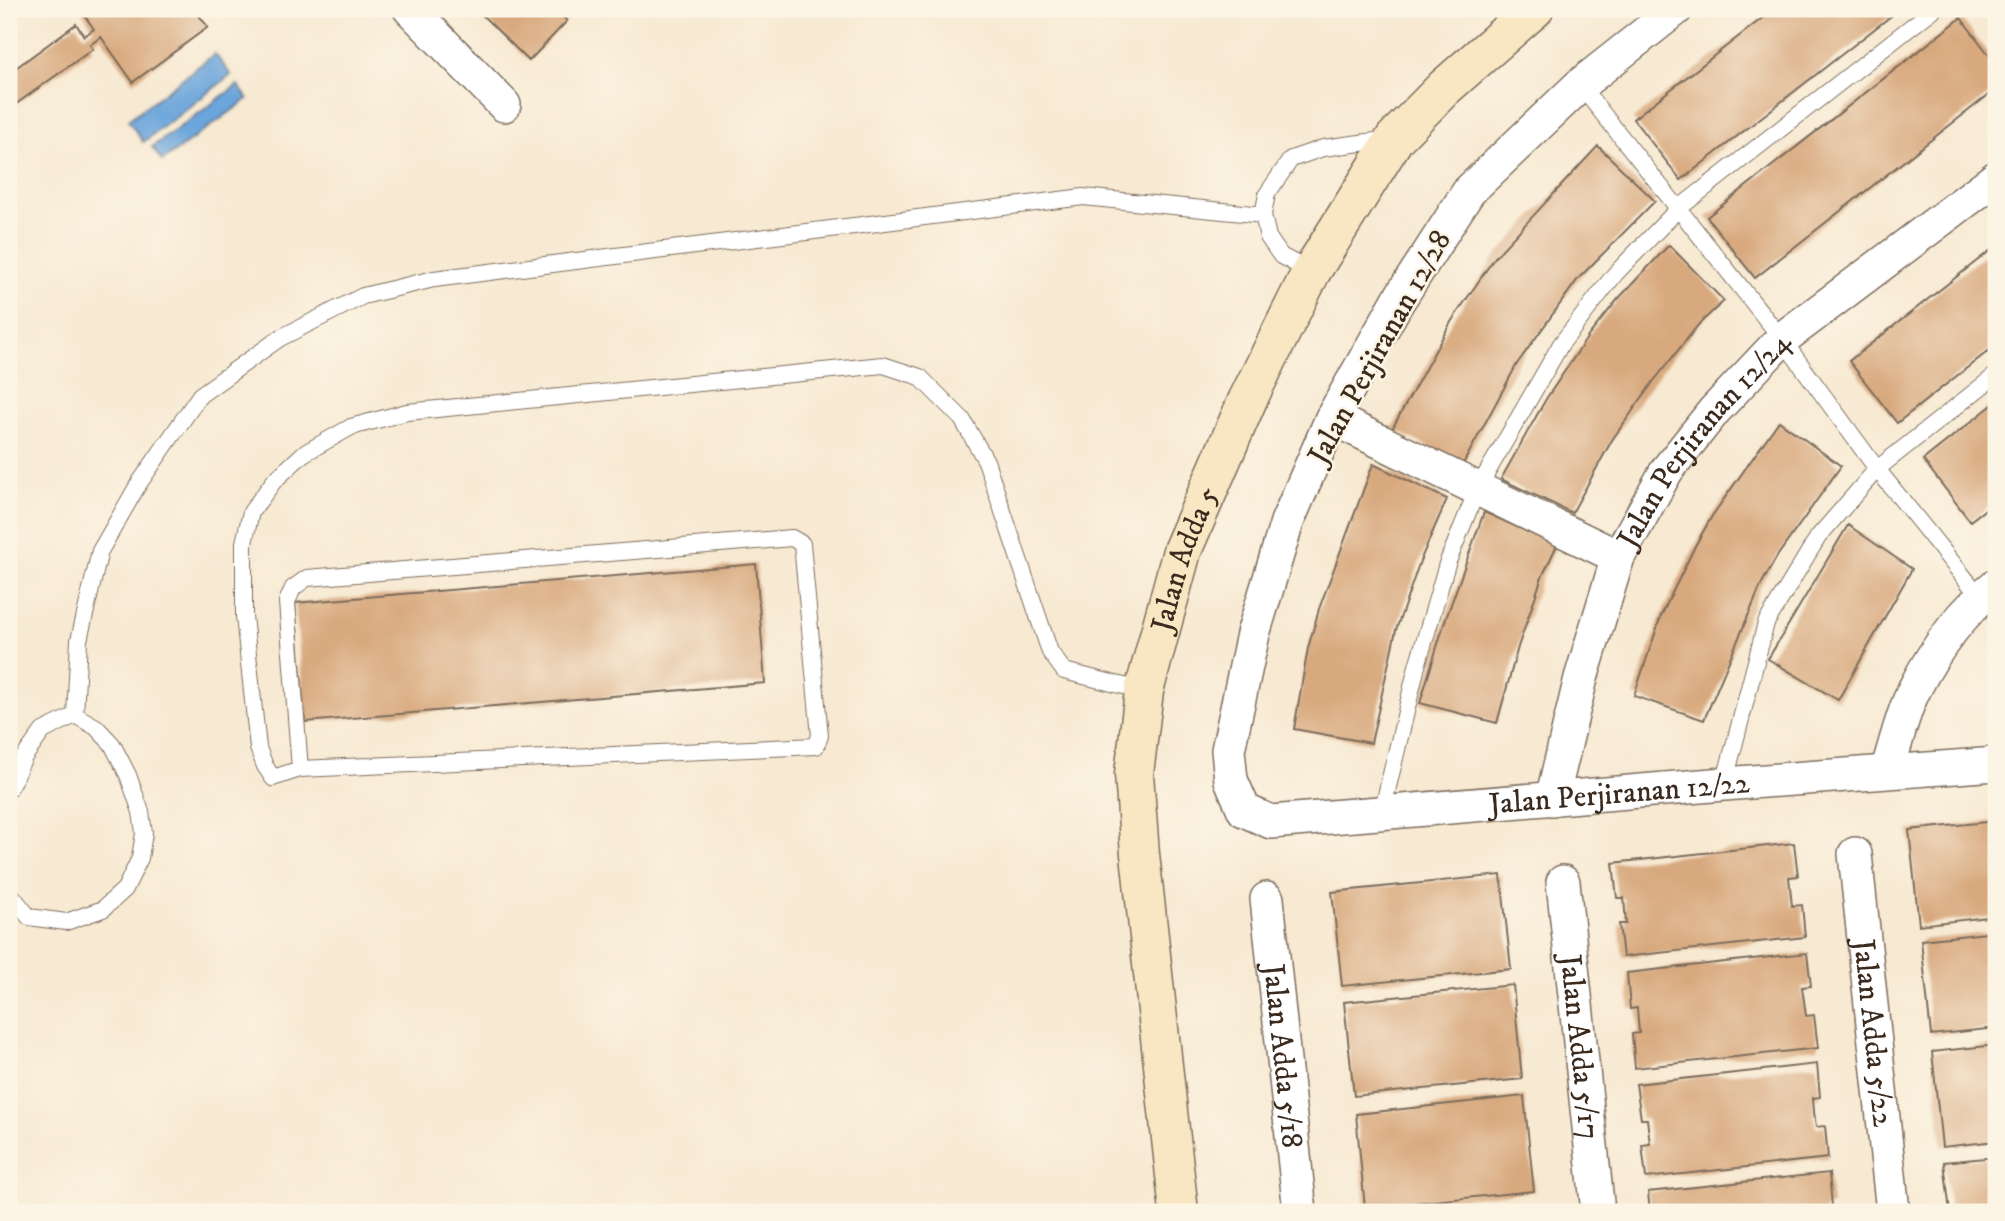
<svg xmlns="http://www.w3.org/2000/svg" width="2005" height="1221" font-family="'IM FELL DW Pica',serif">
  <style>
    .water { fill: #6ba5db; stroke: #53687c; stroke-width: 2 }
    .building { fill: #d8a97e }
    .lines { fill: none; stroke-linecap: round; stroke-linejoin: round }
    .lane-casing { stroke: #7d6d5d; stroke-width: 18 }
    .street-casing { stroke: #7d6d5d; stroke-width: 36 }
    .secondary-casing { stroke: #7d6d5d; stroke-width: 41 }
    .lane { stroke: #fff; stroke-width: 16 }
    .street { stroke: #fff; stroke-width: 33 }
    .secondary { stroke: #f9e7c3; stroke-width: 38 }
    .labels { text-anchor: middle; stroke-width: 5; stroke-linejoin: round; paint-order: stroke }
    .street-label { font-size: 30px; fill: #3b2a1e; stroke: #fcf5e5 }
  </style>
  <rect width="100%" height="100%" fill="#fcf5e5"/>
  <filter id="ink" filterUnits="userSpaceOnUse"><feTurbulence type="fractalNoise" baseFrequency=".0143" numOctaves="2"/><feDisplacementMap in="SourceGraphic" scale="14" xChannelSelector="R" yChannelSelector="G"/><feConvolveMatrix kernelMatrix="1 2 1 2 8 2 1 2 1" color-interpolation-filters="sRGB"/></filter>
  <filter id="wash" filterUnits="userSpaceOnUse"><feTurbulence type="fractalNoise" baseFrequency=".00686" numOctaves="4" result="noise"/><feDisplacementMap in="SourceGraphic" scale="28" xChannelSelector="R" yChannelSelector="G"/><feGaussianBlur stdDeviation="1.57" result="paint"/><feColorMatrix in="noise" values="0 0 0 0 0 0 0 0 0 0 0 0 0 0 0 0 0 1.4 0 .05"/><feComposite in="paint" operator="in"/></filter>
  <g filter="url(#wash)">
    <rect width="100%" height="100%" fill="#f7e9d2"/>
    <path class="water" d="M215,54L231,75L143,142L128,120Z
      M238,85L248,99L162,161L152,147Z"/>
    <g id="blocks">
      <path class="building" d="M80,9H194L208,27L133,82L101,37L90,45L93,49L9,109V73L76,24L84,36L94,29Z
        M486,9H555L567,21L529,61L481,14Z
        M1774,9H1900L1681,180L1633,119Z
        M1961,18L1996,64V89L1755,278L1707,217Z
        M1598,146L1655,201L1578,279L1517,364L1463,464L1392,429L1451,322L1495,257Z
        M1669,245L1724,301L1699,324L1653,382L1612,440L1572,513L1501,479L1546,399L1589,335L1618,299Z
        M1996,246V345L1897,423L1849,361Z
        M1996,402V501L1970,521L1923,460Z
        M1779,421L1841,466L1778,555L1762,583L1704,720L1634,696L1661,616L1695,546L1712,516Z
        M1373,464L1447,499L1420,561L1396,630L1371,743L1294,729L1308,648L1319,609Z
        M1484,512L1557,545L1542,577L1518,647L1497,723L1420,703L1444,624Z
        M1848,525L1912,569L1838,700L1768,659Z
        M756,564L765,683L305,722L295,603Z
        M1996,821V916L1919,925L1909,830Z
        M1794,843L1798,876L1789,877L1792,906L1802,905L1805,937L1623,957L1619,924H1626L1624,898H1617L1613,863Z
        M1501,875L1511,969L1342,986L1332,892Z
        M1996,932V1028L1931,1035L1921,940Z
        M1807,953L1811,986L1802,987L1804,1001L1806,1016L1814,1015L1818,1048L1635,1068L1632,1034L1639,1033L1637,1008L1630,1009L1627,973Z
        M1513,985L1522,1079L1354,1096L1344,1002Z
        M1996,1045V1141L1942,1147L1932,1052Z
        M1817,1064L1820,1097L1813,1098L1814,1112L1816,1127L1825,1126L1828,1158L1646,1178L1642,1145L1650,1144L1647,1119H1641L1636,1084Z
        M1524,1096L1534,1191L1365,1208L1356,1114Z
        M1996,1157V1212H1950L1944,1162Z
        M1829,1173L1832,1206L1825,1207V1212H1650L1648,1192Z
        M1536,1206L1537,1212H1494V1210Z"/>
    </g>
  </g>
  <g filter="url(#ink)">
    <use href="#blocks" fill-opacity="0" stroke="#7d6d5d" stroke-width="2"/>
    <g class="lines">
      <g class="lane-casing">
        <path id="lane" d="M1580,85L1782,339L1877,469L1980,597
          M1311,272L1281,256L1268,237L1263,215L1267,194L1291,159L1323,148L1390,139
          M75,715L79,640L100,551L138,485L200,395L280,338L363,296L434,279L1083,197L1263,215
          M300,769L287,602L293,588L307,578L792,538L802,544L820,736L816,746L300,769L273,778L265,766L258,748L244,616V543L251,512L274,481L303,454L351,427L407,412L883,365L920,377L962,419L986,461L1050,652L1064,671L1144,691
          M1724,784L1766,623L1818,537L1877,469L1996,375
          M9,789L24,757L43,731L75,715
          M1382,812L1417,666L1447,564L1477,490L1561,344L1615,274L1678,209L1934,9
          M9,892L29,917L66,922L103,909L125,889L140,858L144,833L141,812L128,775L112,744L96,727L75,715"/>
      </g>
      <g class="street-casing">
        <g id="street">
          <path d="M410,9L504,105"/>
          <path id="s1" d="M1676,9L1580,85L1469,191L1398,301L1332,418L1287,522L1253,634L1228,750L1231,780L1244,810L1271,822L1724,784L1996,764"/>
          <path d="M1332,418L1618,557"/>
          <path d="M1887,771C1896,744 1902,713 1915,688C1935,649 1962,612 1996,585"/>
          <path id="s2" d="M1552,799L1581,678L1618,557L1667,470L1714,411L1782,339L1996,178"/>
          <path id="s3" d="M1855,854L1893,1212"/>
          <path id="s4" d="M1563,882L1598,1212"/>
          <path id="s5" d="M1267,899L1300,1212"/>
        </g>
      </g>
      <g class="secondary-casing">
        <g id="secondary">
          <path id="s6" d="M1179,1212L1140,854L1134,774L1144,691L1182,551L1248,399L1311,272L1395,138L1444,88L1534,9"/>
        </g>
      </g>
      <use href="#lane" class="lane"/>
      <use href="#street" class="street"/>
      <use href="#secondary" class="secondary"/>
    </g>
  </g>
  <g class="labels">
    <g class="street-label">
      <text transform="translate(1379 347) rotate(-61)" y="10">Jalan Perjiranan 12/28</text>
      <text dy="10" stroke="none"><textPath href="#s2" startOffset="397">Jalan Perjiranan 12/24</textPath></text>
      <text dy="10" stroke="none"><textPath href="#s6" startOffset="662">Jalan Adda 5</textPath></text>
      <text dy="10" stroke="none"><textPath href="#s1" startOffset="1332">Jalan Perjiranan 12/22</textPath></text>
      <text dy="10" stroke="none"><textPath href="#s3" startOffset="180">Jalan Adda 5/22</textPath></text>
      <text dy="10" stroke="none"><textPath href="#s4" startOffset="166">Jalan Adda 5/17</textPath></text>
      <text dy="10" stroke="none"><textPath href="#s5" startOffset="158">Jalan Adda 5/18</textPath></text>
    </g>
  </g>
  <rect width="2005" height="1221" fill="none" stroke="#fcf5e5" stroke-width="35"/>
</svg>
